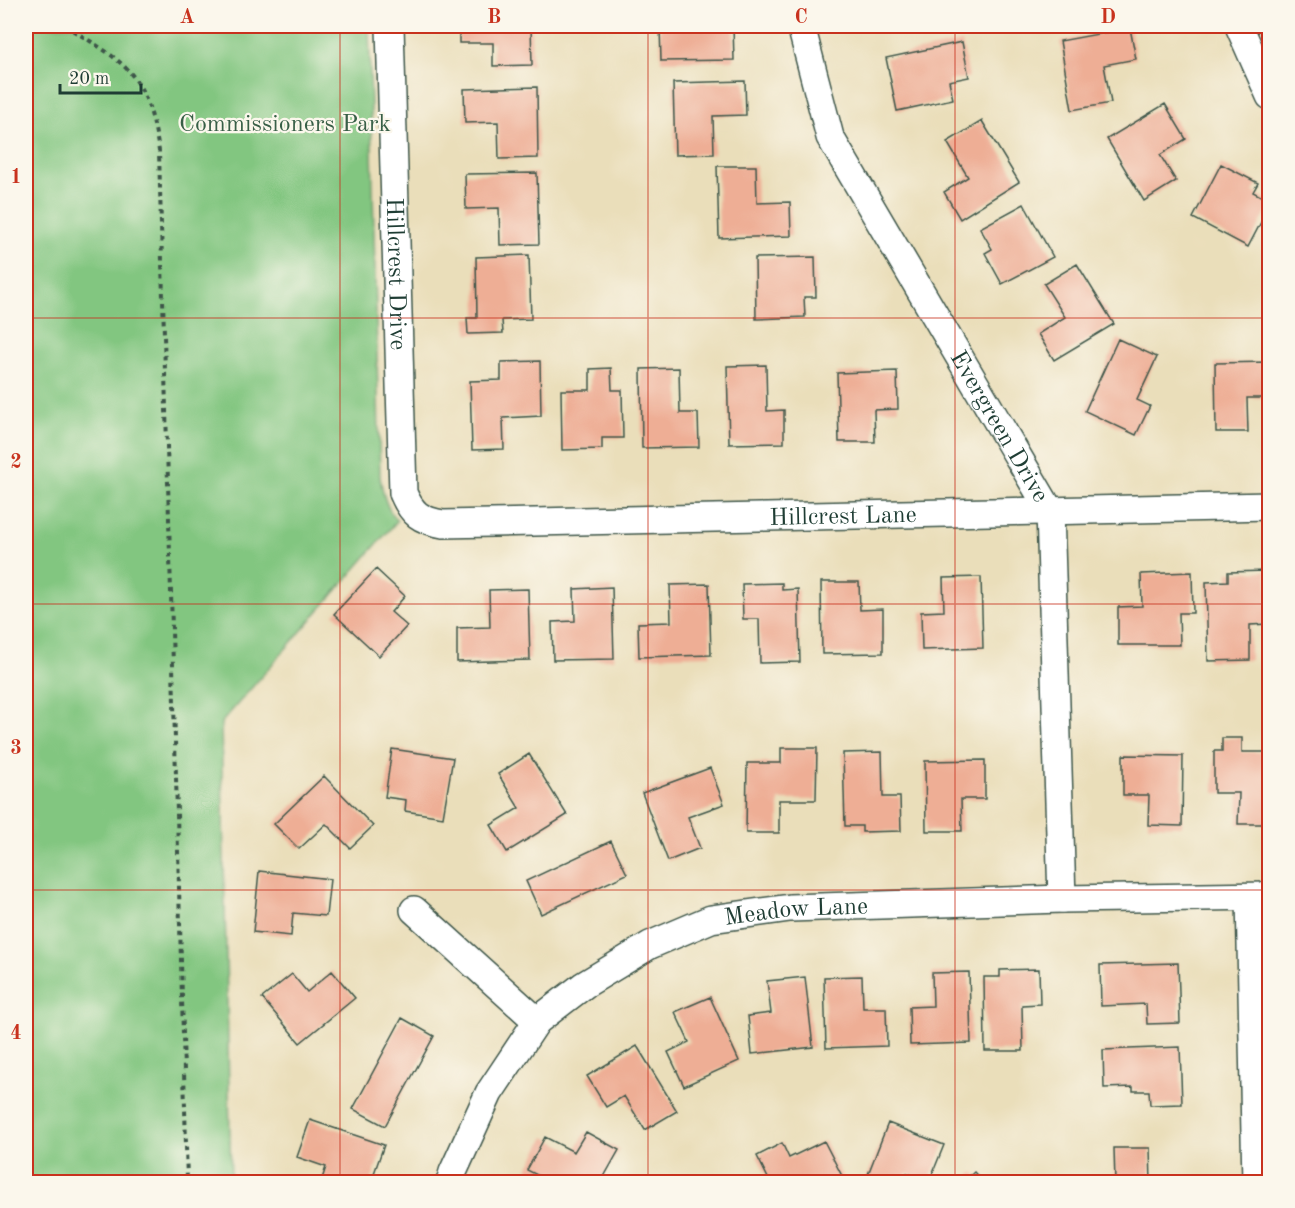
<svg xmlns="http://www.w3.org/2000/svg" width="1295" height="1208" font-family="'Old Standard TT',serif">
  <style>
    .green { fill: #82c680; stroke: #50825a; stroke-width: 1.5 }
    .building { fill: #eeae95 }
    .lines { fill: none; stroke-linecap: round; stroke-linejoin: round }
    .minor-casing { stroke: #3d5548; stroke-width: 30 }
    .path { stroke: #3d5548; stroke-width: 4; stroke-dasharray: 4.5 4.5; stroke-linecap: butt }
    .minor { stroke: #fff; stroke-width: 27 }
    .grid { fill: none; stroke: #c8321e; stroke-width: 1.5; stroke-opacity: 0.55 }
    .labels { text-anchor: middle; stroke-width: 4.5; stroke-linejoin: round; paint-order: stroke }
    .park-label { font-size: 24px; fill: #385f47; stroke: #fbf7ec }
    .street-label { font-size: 24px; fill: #1f3d34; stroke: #fbf7ec }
    .neatline { fill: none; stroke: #c8321e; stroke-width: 2 }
    .grid-label { font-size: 20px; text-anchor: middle; font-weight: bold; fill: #c8321e }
  </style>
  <rect width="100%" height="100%" fill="#fbf7ec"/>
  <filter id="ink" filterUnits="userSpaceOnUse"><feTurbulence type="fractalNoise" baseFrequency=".0167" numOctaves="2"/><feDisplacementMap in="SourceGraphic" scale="12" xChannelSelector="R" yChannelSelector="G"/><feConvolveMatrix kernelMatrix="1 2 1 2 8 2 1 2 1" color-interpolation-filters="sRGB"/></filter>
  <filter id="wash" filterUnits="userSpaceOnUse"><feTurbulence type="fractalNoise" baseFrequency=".008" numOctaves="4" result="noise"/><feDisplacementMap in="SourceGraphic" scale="24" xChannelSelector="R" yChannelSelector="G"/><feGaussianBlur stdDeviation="1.35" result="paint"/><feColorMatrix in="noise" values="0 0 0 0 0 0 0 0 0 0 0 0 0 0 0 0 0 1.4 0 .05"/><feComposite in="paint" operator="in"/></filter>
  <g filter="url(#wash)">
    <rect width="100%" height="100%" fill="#eadeba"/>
    <path class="green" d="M26,26H369L380,477C383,494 386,508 397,521L221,723L231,1182H26Z"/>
    <g id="blocks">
      <path class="building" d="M459,26H531L532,65L493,66V43H459Z
        M660,26H733L734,60L661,61Z
        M1130,28L1136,59L1104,65L1111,103L1072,110L1060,41Z
        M962,42L969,77L949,81L953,99L897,111L886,58Z
        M745,81L746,115L713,116L714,154L675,155L673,83Z
        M537,87L538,158L499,159L498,122L465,123L464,89Z
        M1165,104L1186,139L1160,155L1176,181L1144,201L1107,139Z
        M982,121L1019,182L960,219L944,192L968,177L947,142Z
        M1221,164L1258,183L1253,192L1270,201V205L1248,247L1193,218Z
        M717,166H756L757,203L790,202L791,236L719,238Z
        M537,173L539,244L500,245L499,208L466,209L465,174Z
        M1024,204L1053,257L1002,284L985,253L992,249L980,228Z
        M529,255L531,319L502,320L503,333L468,334L467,318H477L476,257Z
        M815,257L816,297H804L805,317L756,319L755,258Z
        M1077,264L1114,324L1054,360L1038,334L1065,317L1044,284Z
        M1118,339L1157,357L1137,400L1150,406L1136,435L1085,411Z
        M540,361L541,416L503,418L504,449L472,450L470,381L501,380V362Z
        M1270,362V398H1247L1248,432H1216L1215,363Z
        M766,365L767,411L784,410V443L729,444L727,366Z
        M611,368L612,390H622L623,438H602V449L562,450L561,390H590V369Z
        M679,368L680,413H698L699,447L642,448L641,369Z
        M897,371L898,409L874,410L875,442H839L837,373Z
        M376,569L405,596L391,612L407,626L379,656L334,614Z
        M1267,571L1268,624L1250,625V660L1208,661L1206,582L1228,581V572Z
        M1192,572L1193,613H1179L1180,645H1118V607L1142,606L1141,574Z
        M981,577L983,648L922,650L921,612L944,611L943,578Z
        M821,582H859L860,610L883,609V653L822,654Z
        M782,583V590L798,589L800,662L760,663L759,619H743L742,584Z
        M709,584L711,655L639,657L638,623L671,622L670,585Z
        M612,587L614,659L553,660L552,622L575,621L574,589Z
        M528,589L530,660L457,662V628L490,627L489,590Z
        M1222,738H1242V752H1270V824H1238L1239,793H1214V751H1222Z
        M781,748H817L816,800H779V833H746L747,763H781Z
        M392,749L453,758L443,817L405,811L406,800L385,797Z
        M882,752L883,797H900L901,831L862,832V826H845L843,753Z
        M529,754L567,815L507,852L491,825L519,808L498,774Z
        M1123,755L1183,756L1182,826L1148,825L1149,795H1123Z
        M985,760V799H961L962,831H926L925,761Z
        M710,768L724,804L688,817L700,848L668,861L642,793Z
        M324,776L373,826L350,848L326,824L299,849L274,824Z
        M611,841L627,874L541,914L526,881Z
        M259,871L330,879L326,916L293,913L291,936L253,932Z
        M1178,963L1180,1023L1147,1024L1146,1004L1101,1006L1100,965Z
        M1039,969L1040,1004L1022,1005L1023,1051H985L984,977H1000V970Z
        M332,971L355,998L300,1043L262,998L292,974L307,992Z
        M969,972L971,1043L910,1045L909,1007L933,1006L932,973Z
        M862,976L863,1008H886L887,1046L826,1048L824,977Z
        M805,977L813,1047L752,1054L748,1016L771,1013L767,981Z
        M710,997L739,1061L684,1086L668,1052L689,1042L675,1012Z
        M402,1018L434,1036L385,1126L353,1109Z
        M637,1046L677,1111L645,1130L624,1096L606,1107L587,1076Z
        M1180,1047L1182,1104L1150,1105L1149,1091H1133V1087L1104,1088L1103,1050Z
        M310,1120L384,1145L371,1182H321L326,1167L297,1157Z
        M888,1123L944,1145L929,1182L907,1173L903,1182H865Z
        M586,1132L619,1150L601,1182H551L527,1170L545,1137L574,1152Z
        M824,1141L843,1178L834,1182H770L757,1156L782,1143L789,1158Z
        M1114,1148H1150L1151,1182H1115Z
        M974,1172L983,1182H963Z"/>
    </g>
  </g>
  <g filter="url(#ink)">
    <use href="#blocks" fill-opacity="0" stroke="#3d5548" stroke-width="1.5"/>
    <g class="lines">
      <g class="minor-casing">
        <g id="minor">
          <path id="s1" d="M390,26L403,493C412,514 420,520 443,524L1270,506"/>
          <path id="s2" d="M801,26L830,137L1050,511L1062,899"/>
          <path d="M1239,26L1270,96"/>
          <path d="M1250,897L1256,1182"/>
          <path d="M414,910L537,1021"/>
          <path id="s3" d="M450,1182L453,1172L489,1093L537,1021L584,985L650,945L711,919L790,908L1062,899L1270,896"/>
        </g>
      </g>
      <path class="path" d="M65,26C128,63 147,75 159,151L187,1182"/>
      <use href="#minor" class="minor"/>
    </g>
  </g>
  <path class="grid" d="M340,26V1182M648,26V1182M955,26V1182M26,318H1270M26,604H1270M26,890H1270"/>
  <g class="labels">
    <g class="park-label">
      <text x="285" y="131">Commissioners Park</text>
    </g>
    <g class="street-label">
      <text dy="8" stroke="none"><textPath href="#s1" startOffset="248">Hillcrest Drive</textPath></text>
      <text dy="8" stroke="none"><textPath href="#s2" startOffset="450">Evergreen Drive</textPath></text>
      <text dy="8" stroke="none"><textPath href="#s1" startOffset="921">Hillcrest Lane</textPath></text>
      <text dy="8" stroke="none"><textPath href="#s3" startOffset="472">Meadow Lane</textPath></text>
    </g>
  </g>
  <rect width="1295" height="1208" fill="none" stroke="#fbf7ec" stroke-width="66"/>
  <path d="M60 84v9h81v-9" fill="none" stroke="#1f3d34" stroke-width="3"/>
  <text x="69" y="84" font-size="18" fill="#1f3d34" stroke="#fbf7ec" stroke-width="4.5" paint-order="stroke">20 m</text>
  <rect x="33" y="33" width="1229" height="1142" class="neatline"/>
  <g class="grid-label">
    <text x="187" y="23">A</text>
    <text x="494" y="23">B</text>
    <text x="801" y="23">C</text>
    <text x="1108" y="23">D</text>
    <text x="16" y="183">1</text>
    <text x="16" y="468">2</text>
    <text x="16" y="754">3</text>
    <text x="16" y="1039">4</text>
  </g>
</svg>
